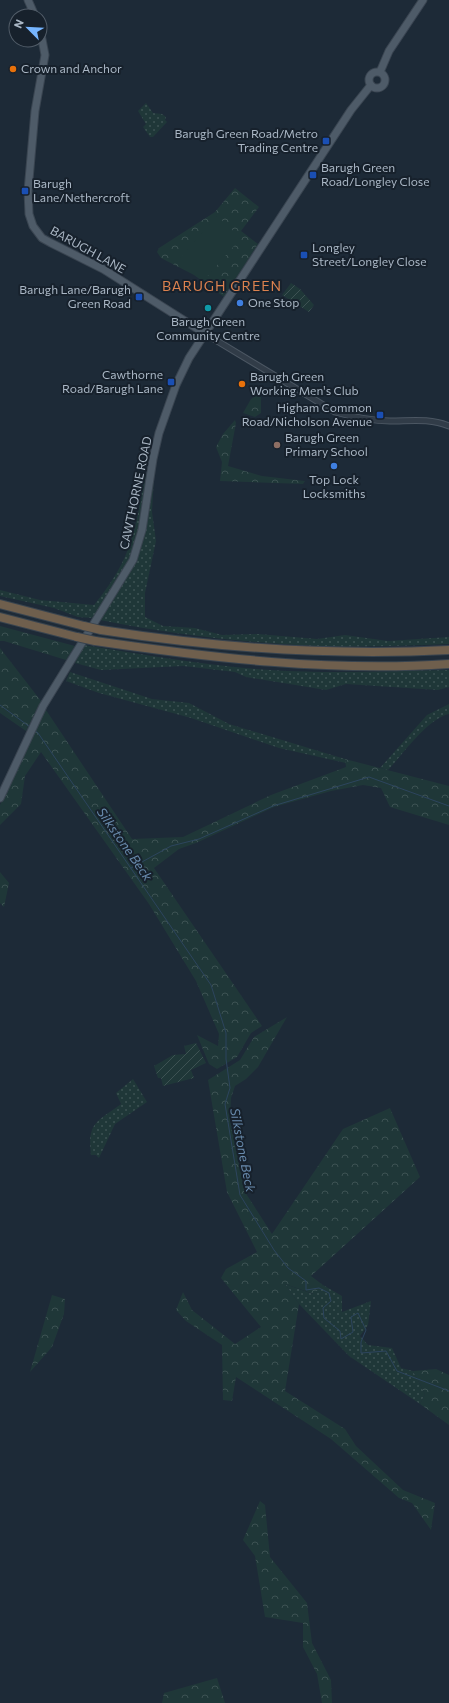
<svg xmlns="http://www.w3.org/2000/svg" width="449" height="1703" font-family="Commissioner,sans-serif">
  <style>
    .grass { fill: url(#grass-dots) }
    .forest { fill: url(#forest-crowns) }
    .garden { fill: url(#garden-furrows) }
    .pitch { fill: #1f3738 }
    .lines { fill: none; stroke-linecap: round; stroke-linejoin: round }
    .stream { stroke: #2d455e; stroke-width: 1 }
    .minor-casing { stroke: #4c5763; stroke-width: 7 }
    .major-casing { stroke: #3a4551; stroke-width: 9 }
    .highway-casing { stroke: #39444f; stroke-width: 10 }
    .minor { stroke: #313c48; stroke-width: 5 }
    .major { stroke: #4e5b68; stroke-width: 7 }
    .highway { stroke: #6f5f4d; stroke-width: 8 }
    .highway-bridge-casing { stroke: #39444f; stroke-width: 10; stroke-linecap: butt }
    .highway-bridge { stroke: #6f5f4d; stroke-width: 8 }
    .food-dot { fill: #e8710a; stroke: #17212c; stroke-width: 1.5 }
    .transit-dot { fill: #1a4fb4; stroke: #17212c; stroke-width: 1.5 }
    .shop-dot { fill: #3f7fe0; stroke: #17212c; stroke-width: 1.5 }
    .culture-dot { fill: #0f9aa8; stroke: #17212c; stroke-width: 1.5 }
    .education-dot { fill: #8d6e63; stroke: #17212c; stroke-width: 1.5 }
    .labels { text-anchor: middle; stroke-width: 4; stroke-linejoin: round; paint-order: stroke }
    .poi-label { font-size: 12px; fill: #aab7c5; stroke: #17212c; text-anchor: start }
    .street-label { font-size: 12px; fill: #aab7c5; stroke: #17212c }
    .water-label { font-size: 13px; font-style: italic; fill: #688aac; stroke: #17212c }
    .quarter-label { font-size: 14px; letter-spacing: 1px; fill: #dc824f; stroke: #17212c }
  </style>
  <defs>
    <pattern id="grass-dots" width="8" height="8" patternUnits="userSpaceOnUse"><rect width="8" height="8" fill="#1f3738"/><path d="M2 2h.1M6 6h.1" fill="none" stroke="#3d5253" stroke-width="1.8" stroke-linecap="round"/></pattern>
    <pattern id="forest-crowns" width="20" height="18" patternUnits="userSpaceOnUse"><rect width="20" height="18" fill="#1f3738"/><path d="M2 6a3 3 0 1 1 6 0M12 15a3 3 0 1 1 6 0" fill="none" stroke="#3d5253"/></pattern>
    <pattern id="garden-furrows" width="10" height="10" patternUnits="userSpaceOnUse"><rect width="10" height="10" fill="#1f3738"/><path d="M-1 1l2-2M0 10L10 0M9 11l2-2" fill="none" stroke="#3d5253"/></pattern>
  </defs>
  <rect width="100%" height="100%" fill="#1d2a37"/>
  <path class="grass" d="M146,103L153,113L162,114L166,117L165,120L167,122L153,137H150L143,127L146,124L138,111Z
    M146,473L147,475C144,502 142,532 130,557C121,578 106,598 93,618L78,617L54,608L0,596V590L40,600L94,605C107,589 121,569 128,549C138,525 140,498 146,473Z
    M152,476H154L152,512L156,541L145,593V617L163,626L195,628L222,635L258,634L317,639L345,635L388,641L449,637V644C398,646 347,648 297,645C230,641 165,633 100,620L138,556L148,514Z
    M84,645C146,655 208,666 270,670C330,674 390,671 449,670V687L438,690L346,684L326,690L246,677L235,672L183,666L101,670L75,663Z
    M70,672L152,699L189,703L229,724L345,759L346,763L279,748L191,718L99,693L66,681Z
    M449,704V714C427,719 404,753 388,770L380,768L427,715Z
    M133,1079L147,1102L115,1124L99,1158L96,1155H91C87,1122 97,1122 121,1104L116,1093Z
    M285,1284L313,1294L323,1285L342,1296V1312L371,1301L368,1325L360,1336L368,1345L392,1348L401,1368L413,1371L425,1394L420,1404L349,1356L299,1304Z"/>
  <path class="forest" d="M235,188L259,207L241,231L258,244L224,297L194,275L161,258L157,252L159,248L215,212Z
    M256,396L261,397V413L255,417L243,413L251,399Z
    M235,420L236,423L228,466L262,476L305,481L303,484L220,481L222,462L216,447L223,434Z
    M0,626L75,646L66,660L4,641H0Z
    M0,648L41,701L26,731L0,713Z
    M46,710L132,839L183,837L271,795L346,767L345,759L449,786V825L390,807L381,788L363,785L331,791L274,807L196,843L179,849L154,868L262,1026L251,1033L237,1057L217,1069L209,1064L197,1035L218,1046L219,1034L196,981L149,904L41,752L25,776L21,804L0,825V805L35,728Z
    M0,872L9,883L4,907L0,903Z
    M287,1017L258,1067L246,1079L235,1086L231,1098L230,1121L245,1192L272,1234L343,1129L390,1108L420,1177L311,1276L323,1285L314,1294L285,1284L299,1304L285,1391L345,1429L356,1446L403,1490L435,1503L431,1530L412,1503L399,1498L331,1439L236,1377L232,1401L223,1400L222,1345L186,1321L176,1310L183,1292L192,1310L235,1344L261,1327L221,1278L226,1269L257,1252L227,1192L208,1080L240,1060L254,1037Z
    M52,1295L65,1299L64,1314L52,1347L30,1372Z
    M436,1369L449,1375V1425L420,1404L425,1394L413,1371Z
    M260,1501L265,1505L270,1557L307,1603L312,1643L331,1680L332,1703H322L317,1674L303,1647V1623L265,1617L255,1556L243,1540Z
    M217,1678L225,1703H162L164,1693Z"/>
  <path class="garden" d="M291,283L300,289L314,305L309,312L282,295Z
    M196,1043L206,1063L191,1070L194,1078L163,1086L161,1078H158L154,1066L173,1055L186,1054L184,1046Z"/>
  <path class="pitch" d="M217,216L241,238L204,280L180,258Z"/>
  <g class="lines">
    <path class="stream" d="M0,705L30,727
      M34,730L38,733L211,985L226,1033V1059L230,1088L225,1104L240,1195L274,1250L288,1268L306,1281V1290L319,1288L329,1293L331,1301L323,1308L324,1318L340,1331L341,1339L353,1332L351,1317L358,1313L366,1330L361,1342V1353L386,1351L397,1371L449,1391
      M131,868L171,846L199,839L273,806L369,777L449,806"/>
    <g class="minor-casing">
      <path id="minor" d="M204,333L335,412C353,417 372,421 390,421C411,421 429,418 449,426"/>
    </g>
    <g class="major-casing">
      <path id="major" d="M28,0L35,16
        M40,29L45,55L35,111L28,191L29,214L33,226L42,238L51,243L103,269L204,333
        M380,72L389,51L423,0
        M369 80a8 8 0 1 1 16 0a8 8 0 1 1-16 0Z
        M0,798L43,706L133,560L142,530L153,459L159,433L176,385L189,358L351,110L371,85"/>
    </g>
    <g class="highway-casing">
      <path id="highway" d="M0,604L84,626
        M0,617L77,637
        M101,630C217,648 331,656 449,650
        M95,641C212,658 330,672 449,664"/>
    </g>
    <use href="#minor" class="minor"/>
    <use href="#major" class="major"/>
    <use href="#highway" class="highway"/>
    <g class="highway-bridge-casing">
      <path id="highway-bridge" d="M84,626L101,630
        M77,637L95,641"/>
    </g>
    <use href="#highway-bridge" class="highway-bridge"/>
  </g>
  <g class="food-dot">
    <circle cx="13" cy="69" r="4"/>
    <circle cx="242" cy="384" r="4"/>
  </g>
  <g class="transit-dot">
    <rect x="322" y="137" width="8" height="8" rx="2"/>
    <rect x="309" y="171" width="8" height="8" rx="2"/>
    <rect x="21" y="187" width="8" height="8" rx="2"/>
    <rect x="300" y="251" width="8" height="8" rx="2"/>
    <rect x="135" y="293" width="8" height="8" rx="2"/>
    <rect x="167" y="378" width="8" height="8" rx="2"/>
    <rect x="376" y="411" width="8" height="8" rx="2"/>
  </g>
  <g class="shop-dot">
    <circle cx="240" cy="303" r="4"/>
    <circle cx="334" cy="466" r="4"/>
  </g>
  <circle class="culture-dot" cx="208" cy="308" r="4"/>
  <circle class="education-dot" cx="277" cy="445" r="4"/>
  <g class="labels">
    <g class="poi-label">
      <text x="21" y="73">Crown and Anchor</text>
      <text x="318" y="138" text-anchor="end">Barugh Green Road/Metro<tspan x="318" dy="14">Trading Centre</tspan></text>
      <text x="321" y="172">Barugh Green<tspan x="321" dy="14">Road/Longley Close</tspan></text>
      <text x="33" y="188">Barugh<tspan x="33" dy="14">Lane/Nethercroft</tspan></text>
      <text x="312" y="252">Longley<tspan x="312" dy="14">Street/Longley Close</tspan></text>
      <text x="131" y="294" text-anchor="end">Barugh Lane/Barugh<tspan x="131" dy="14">Green Road</tspan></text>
      <text x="248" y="307">One Stop</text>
      <text x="208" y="326" text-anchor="middle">Barugh Green<tspan x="208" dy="14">Community Centre</tspan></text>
      <text x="163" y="379" text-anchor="end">Cawthorne<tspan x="163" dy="14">Road/Barugh Lane</tspan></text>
      <text x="250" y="381">Barugh Green<tspan x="250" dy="14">Working Men's Club</tspan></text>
      <text x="372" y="412" text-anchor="end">Higham Common<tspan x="372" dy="14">Road/Nicholson Avenue</tspan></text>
      <text x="285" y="442">Barugh Green<tspan x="285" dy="14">Primary School</tspan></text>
      <text x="334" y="484" text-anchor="middle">Top Lock<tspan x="334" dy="14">Locksmiths</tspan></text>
    </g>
    <g class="street-label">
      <text transform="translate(88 250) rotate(29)" y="4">BARUGH LANE</text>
      <text transform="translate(136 493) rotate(-78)" y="4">CAWTHORNE ROAD</text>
    </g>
    <g class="water-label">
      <text transform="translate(125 844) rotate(55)" y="5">Silkstone Beck</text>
      <text transform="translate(243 1150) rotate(79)" y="5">Silkstone Beck</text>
    </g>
    <g class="quarter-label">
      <text x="222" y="291">BARUGH GREEN</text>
    </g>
  </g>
  <g transform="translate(28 28) rotate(294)"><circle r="19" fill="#17212c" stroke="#525d69"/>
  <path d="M0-3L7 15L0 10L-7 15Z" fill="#76b5ff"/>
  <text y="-6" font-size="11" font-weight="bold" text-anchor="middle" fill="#aab7c5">N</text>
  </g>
</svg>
